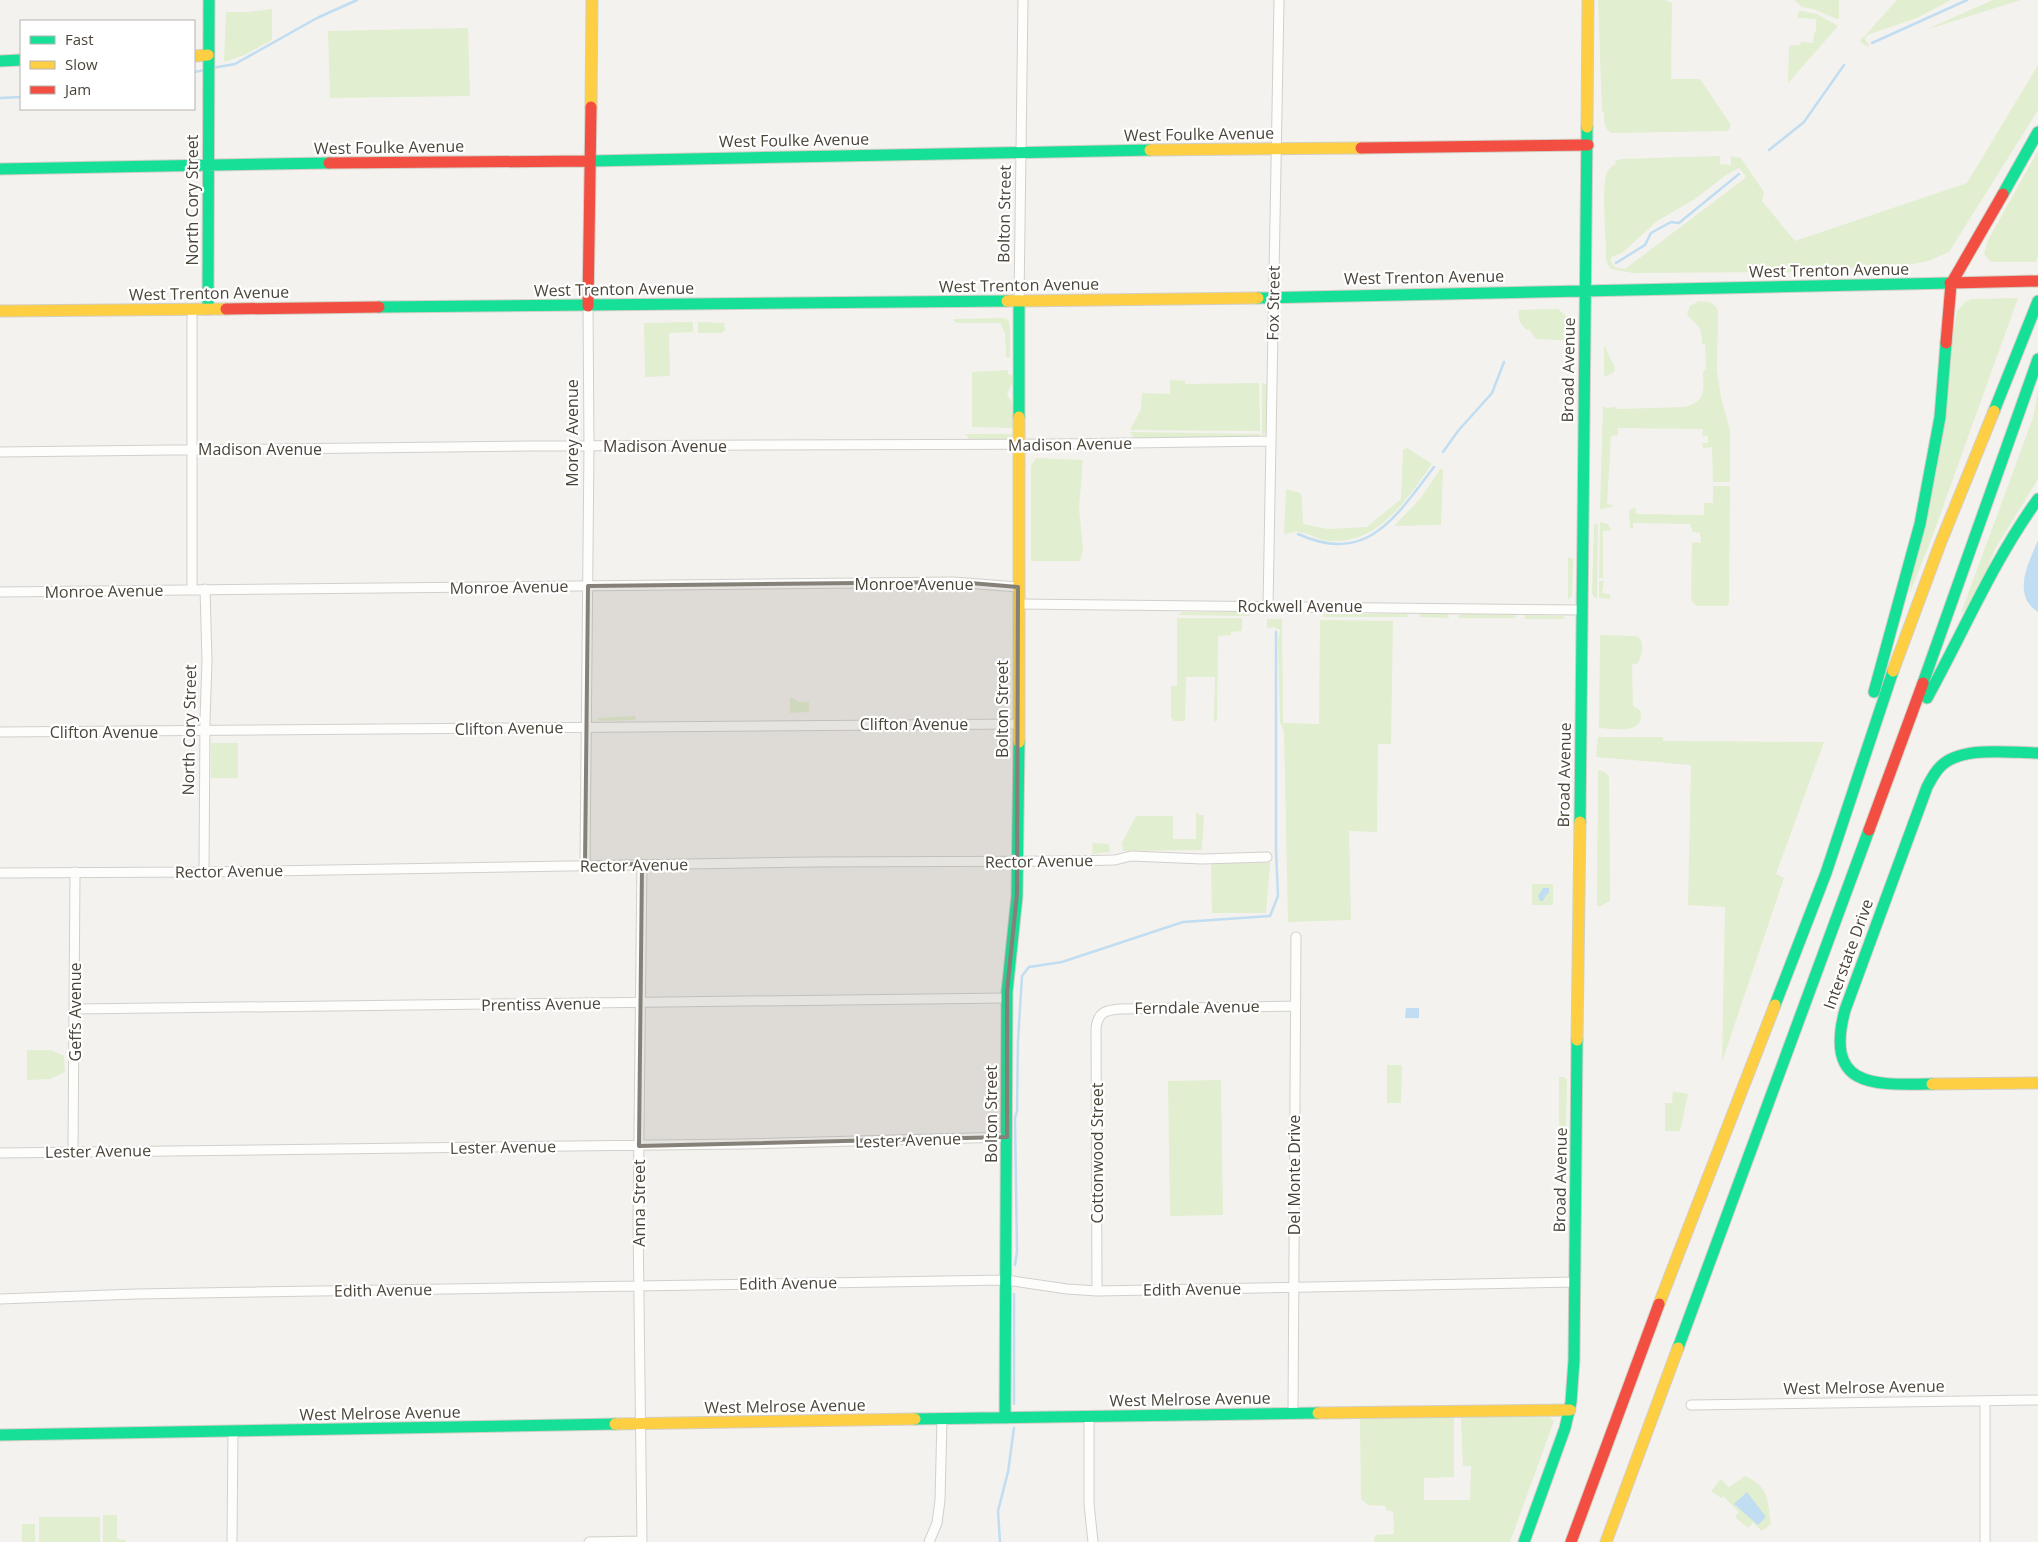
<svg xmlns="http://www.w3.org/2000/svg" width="2038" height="1542" font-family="'Open Sans',sans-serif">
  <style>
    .green { fill: #e1eecf; fill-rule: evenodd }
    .water { fill: #c0ddf1 }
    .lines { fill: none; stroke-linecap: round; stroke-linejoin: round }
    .stream { stroke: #c0ddf1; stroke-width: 2.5 }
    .street-casing { stroke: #d2d0cb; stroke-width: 11 }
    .fast-casing { stroke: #d3cfc5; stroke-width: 13 }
    .slow-casing { stroke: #d3cfc5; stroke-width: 13 }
    .jam-casing { stroke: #d3cfc5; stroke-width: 13 }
    .street { stroke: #fdfdfc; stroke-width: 9 }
    .fast { stroke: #16e098; stroke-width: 11 }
    .slow { stroke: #ffcf43; stroke-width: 11 }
    .jam { stroke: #f24e42; stroke-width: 11 }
    .marked { fill: #868178; fill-opacity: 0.2; stroke: #868178; stroke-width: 4; stroke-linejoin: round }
    .labels { text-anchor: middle; stroke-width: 4.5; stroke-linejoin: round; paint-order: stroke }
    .street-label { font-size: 16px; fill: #4b4439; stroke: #fff }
  </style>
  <rect width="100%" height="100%" fill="#f4f2ee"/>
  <path class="green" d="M1598,0H1664L1672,3L1671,79H1700L1731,125L1729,130L1725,131L1612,133C1603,128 1604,121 1604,112H1602Z
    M1794,0H1839V18L1837,19L1813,9L1802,7Z
    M1897,0H1951L1917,18L1867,35L1865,39L1870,47L1864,45L1860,41Z
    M1993,0H2021L1925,30Z
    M272,9V40L244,55L224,62L226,12H249Z
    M1801,11L1817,14L1838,26L1788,83L1789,46L1800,45L1801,42L1813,43L1814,33L1816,32V19L1798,18V12Z
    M468,28L470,96L330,98L328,31Z
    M2038,65V110L1949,252L1928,261L1913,264L1787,272L1633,273L1611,269C1601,256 1609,249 1605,237C1605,222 1602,183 1607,172C1609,168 1612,166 1616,164L1615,161L1622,159L1720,156V164L1731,165V156L1741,158L1764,192L1762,201L1795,241L1967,183ZM1739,168L1746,176L1744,179L1625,269L1615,267L1611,262V257L1622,253L1657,221L1695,199L1726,175Z
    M2038,151V256L2036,262H1991L1984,254L1988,240Z
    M2018,298L1931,540L1909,595L1957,311L1965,302L1972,299Z
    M1699,301L1709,302L1716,306L1718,311L1717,369L1721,398L1730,430V482H1713L1712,447L1703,448L1702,443H1708V436L1702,435L1703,429L1618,428V435L1611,436L1607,504L1613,505L1612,507L1600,509L1603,406L1607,408L1616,407L1618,409L1685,407C1706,402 1704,390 1703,372L1706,369L1705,344H1702C1702,328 1699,326 1687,315L1690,306Z
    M1558,309L1567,317L1566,345L1562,340L1536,339L1529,329L1527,330C1521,325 1517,318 1519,310Z
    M1003,318L1008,320L1010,325V358L1006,357L1005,333L1000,323H957L954,321V319Z
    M693,322V332L669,333L670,376L645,377L644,323Z
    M698,322L724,323L725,331L721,333H698Z
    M1604,345L1615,368L1614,372L1604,377Z
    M1008,370V374L1013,376L1012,383L1007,394L1013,405L1014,428L972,427V372Z
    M1170,380L1185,381V384L1259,383L1260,431L1130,430L1141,409L1142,393L1170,394Z
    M1262,383L1267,385L1268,388V430L1262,436Z
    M2038,388V479L1995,549L1987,570L1965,610L1961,613L2034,415Z
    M1130,432L1259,434V436L1137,438L1133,437Z
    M966,434H1015C1005,447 984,441 970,440Z
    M1407,448L1432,464C1406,500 1379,544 1329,541C1318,540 1309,533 1299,532C1294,531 1289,534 1284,534L1286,489L1300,493L1302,497L1303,524L1328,529L1367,527L1401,499L1403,450Z
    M1036,458L1083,460L1079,508L1083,549L1080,561H1031V466Z
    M1441,468L1443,470L1441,525L1394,526L1420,499Z
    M1713,486H1730L1729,602L1728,605L1725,606H1698L1693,603L1691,597L1692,542L1701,543L1700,533L1693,532L1690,524L1633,523V529L1630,528L1629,511L1635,507L1636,514L1704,515V503H1713Z
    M1600,522L1608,524L1611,530L1603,531V578H1599Z
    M1598,523L1597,599L1592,594L1594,525Z
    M1568,557L1573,559L1572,595L1568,600Z
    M1599,581H1604L1602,593L1609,594L1611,597L1609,599L1599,598Z
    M1183,612H1249L1250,616L1177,615Z
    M1324,614H1407L1408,617H1322Z
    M1420,614H1448L1449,618L1419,617Z
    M1460,614L1514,615L1516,618H1458Z
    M1526,615L1563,616L1565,619H1524Z
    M1177,618H1242V631L1231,632V635L1218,636L1217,721H1214L1215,677H1186L1185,721H1174L1171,717V686H1177Z
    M1267,619H1282L1283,723L1319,724L1320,620L1393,621L1391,744H1378L1377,832L1349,831L1351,920L1288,922L1284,731L1280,722L1278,640L1280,630L1274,627L1267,628Z
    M1600,635L1637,636C1645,641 1642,655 1638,663L1632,665L1633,706L1640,710C1647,735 1614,729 1599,728Z
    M790,697L799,702H809V712L790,713Z
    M636,716L635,720L600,721L596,718Z
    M1598,737H1663V741L1824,742L1776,874L1784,878L1722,1062L1725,907L1688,905L1691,765L1596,757Z
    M211,743H238V778H211Z
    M1598,770L1605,772L1609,777L1610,901L1601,906H1597Z
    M1196,813H1198L1199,815H1204L1202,850L1123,851L1122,843L1136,816H1173V839H1196Z
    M1093,843L1109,844L1110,852L1092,854Z
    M1211,862L1270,863L1266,913H1212Z
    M1532,884H1553V905H1532Z
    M27,1050H51L64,1056L65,1072L50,1079L27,1080Z
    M1387,1065H1402L1401,1103H1387Z
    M1559,1077H1564L1567,1080L1566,1126L1559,1131Z
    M1221,1080L1223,1215L1170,1216L1168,1081Z
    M1673,1091L1688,1094L1680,1131H1665V1103H1672Z
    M1463,1416L1549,1417L1554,1421L1510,1542H1374L1375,1535L1394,1534L1393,1511H1387L1385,1506L1368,1505L1361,1499L1360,1420L1362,1418L1451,1417L1454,1418V1477L1424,1478V1500H1470L1471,1466H1463L1461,1418Z
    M1745,1476C1770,1487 1767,1500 1771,1524L1762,1531L1753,1523L1748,1528L1735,1517L1739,1512L1723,1496L1721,1498L1711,1491L1721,1479L1729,1487Z
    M103,1515H117V1539L126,1540V1542H103Z
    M39,1517H100V1542H39Z
    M22,1524H35V1542H22Z"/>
  <path class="water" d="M2038,540V612C2011,595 2029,562 2038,540Z
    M1543,888H1549V893L1546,895L1543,901H1540L1538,896Z
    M1406,1008H1419V1018H1405Z
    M1747,1492L1766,1517L1758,1525L1734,1504Z"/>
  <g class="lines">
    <path class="stream" d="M1872,43L1967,0
      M212,68L235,64L317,18L357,0
      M194,72L205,70
      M0,98L21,97
      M1769,150L1804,122L1844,65
      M1616,263L1645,245L1651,233L1671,222L1679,223L1739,174
      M1443,452L1458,431L1492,393L1504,362
      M1298,534C1368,566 1396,516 1434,467
      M1015,1265L1017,1252L1015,1118L1017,1111L1018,1041L1022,976L1029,967L1062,962L1183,922L1270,916L1278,896L1276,850V632
      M1014,1404V1294
      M1000,1542L998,1511L1008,1472L1014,1428"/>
    <g class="street-casing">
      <path id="street" d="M1019,301L1023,0
        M0,452L532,446L1057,444L1271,441
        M192,590V309
        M0,592L953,582L1018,587
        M1018,604L1581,610
        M1268,606L1279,0
        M0,732L1018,724
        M585,865L589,446L588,306
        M204,872L205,720L207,661L205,589
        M0,873L204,872L814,862L1069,861L1115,860L1131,856L1202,859L1267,857
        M75,1009L1007,998
        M73,1151L75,872
        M0,1153L742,1144L1007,1137
        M1097,1291L1096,1028C1098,1012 1106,1010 1120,1009L1295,1006
        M0,1299L136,1294L1006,1280L1067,1289L1097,1291L1575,1282
        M1691,1405L2038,1400
        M1293,1414L1296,937
        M1089,1416V1504L1093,1542
        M232,1542L233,1431
        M589,1542L642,1541
        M642,1542L638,1221L642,864
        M929,1542L937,1523L940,1500L942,1419
        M1985,1542V1401"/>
    </g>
    <g class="fast-casing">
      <path id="fast" d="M0,61L21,60
        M590,161L1150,150
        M0,169L329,163
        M2003,194L2038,132
        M1258,298L1950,283
        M1019,301V417
        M379,307L1007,301
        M208,309L209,0
        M1994,411L2038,301
        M1923,683L2038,359
        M1874,692L1920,524L1940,417L1946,343
        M1927,698C1964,631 1993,561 2038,499
        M1580,822L1587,127
        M1775,1005L1826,873L1893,671
        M1932,1084C1873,1085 1824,1088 1845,1010L1927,787C1931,780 1934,773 1940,767C1961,745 2010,753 2038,753
        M1678,1348L1869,830
        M1005,1418L1007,992L1017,896L1019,742
        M915,1419L1318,1413
        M0,1435L615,1424
        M1524,1542L1565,1428L1571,1402L1574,1360L1577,1040"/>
    </g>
    <g class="slow-casing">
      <path id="slow" d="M194,56L208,55
        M591,107L592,0
        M1587,127L1588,0
        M1150,150L1361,148
        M1007,301L1258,298
        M0,311L226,309
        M1019,417V742
        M1893,671L1940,544L1994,411
        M1577,1040L1580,822
        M1932,1084L2038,1083
        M1659,1304L1775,1005
        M1318,1413L1570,1410
        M615,1424L915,1419
        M1606,1542L1678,1348"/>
    </g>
    <g class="jam-casing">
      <path id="jam" d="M1361,148L1588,145
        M329,163L590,161
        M1950,283L2038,281
        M588,306L591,107
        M226,309L379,307
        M1946,343L1951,284L2003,194
        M1869,830L1923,683
        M1571,1542L1659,1304"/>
    </g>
    <use href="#street" class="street"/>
    <use href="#fast" class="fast"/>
    <use href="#slow" class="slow"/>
    <use href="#jam" class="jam"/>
  </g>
  <path class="marked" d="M958,582L1018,587L1017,894L1007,992V1137L639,1146L642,864L585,865L588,586Z"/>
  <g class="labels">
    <g class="street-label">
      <text transform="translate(1199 134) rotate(-1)" y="6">West Foulke Avenue</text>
      <text transform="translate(794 140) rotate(-1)" y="6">West Foulke Avenue</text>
      <text transform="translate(389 147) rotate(-1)" y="6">West Foulke Avenue</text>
      <text transform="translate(192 200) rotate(-90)" y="6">North Cory Street</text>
      <text transform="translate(1004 214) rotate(-89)" y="6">Bolton Street</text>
      <text transform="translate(1829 270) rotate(-1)" y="6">West Trenton Avenue</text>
      <text transform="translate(1424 277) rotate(-1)" y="6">West Trenton Avenue</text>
      <text transform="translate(1019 285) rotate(-1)" y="6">West Trenton Avenue</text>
      <text transform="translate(614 289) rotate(-1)" y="6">West Trenton Avenue</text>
      <text transform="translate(209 293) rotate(-1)" y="6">West Trenton Avenue</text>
      <text transform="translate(1273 303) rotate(-89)" y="6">Fox Street</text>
      <text transform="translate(1568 370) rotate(-89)" y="6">Broad Avenue</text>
      <text transform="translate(572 433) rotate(-90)" y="6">Morey Avenue</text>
      <text transform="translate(1070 444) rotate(-1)" y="6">Madison Avenue</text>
      <text x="665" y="452">Madison Avenue</text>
      <text x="260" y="455">Madison Avenue</text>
      <text x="914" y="590">Monroe Avenue</text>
      <text transform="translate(509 587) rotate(-1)" y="6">Monroe Avenue</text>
      <text transform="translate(104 591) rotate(-1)" y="6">Monroe Avenue</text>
      <text x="1300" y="612">Rockwell Avenue</text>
      <text transform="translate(1002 709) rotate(-90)" y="6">Bolton Street</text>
      <text x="914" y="730">Clifton Avenue</text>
      <text transform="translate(509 728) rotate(-1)" y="6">Clifton Avenue</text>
      <text transform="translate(189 730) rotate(-89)" y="6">North Cory Street</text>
      <text x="104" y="738">Clifton Avenue</text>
      <text transform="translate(1564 775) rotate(-89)" y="6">Broad Avenue</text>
      <text transform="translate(1039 861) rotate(-1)" y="6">Rector Avenue</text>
      <text transform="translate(634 865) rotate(-1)" y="6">Rector Avenue</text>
      <text transform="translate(229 871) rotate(-1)" y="6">Rector Avenue</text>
      <text transform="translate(1848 954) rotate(-70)" y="6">Interstate Drive</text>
      <text transform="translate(541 1004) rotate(-1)" y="6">Prentiss Avenue</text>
      <text transform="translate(1197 1007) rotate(-1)" y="6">Ferndale Avenue</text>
      <text transform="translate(75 1012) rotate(-90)" y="6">Geffs Avenue</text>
      <text transform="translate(991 1114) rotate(-90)" y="6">Bolton Street</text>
      <text transform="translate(908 1140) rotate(-2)" y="6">Lester Avenue</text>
      <text transform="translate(503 1147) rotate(-1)" y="6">Lester Avenue</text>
      <text transform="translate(98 1151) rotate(-1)" y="6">Lester Avenue</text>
      <text transform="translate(1097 1153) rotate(-90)" y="6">Cottonwood Street</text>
      <text transform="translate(1294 1175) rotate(-90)" y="6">Del Monte Drive</text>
      <text transform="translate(1560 1180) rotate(-89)" y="6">Broad Avenue</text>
      <text transform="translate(639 1203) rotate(-90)" y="6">Anna Street</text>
      <text transform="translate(788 1283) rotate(-1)" y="6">Edith Avenue</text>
      <text transform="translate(1192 1289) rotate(-1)" y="6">Edith Avenue</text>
      <text transform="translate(383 1290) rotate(-1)" y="6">Edith Avenue</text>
      <text transform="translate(1864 1387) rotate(-1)" y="6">West Melrose Avenue</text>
      <text transform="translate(1190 1399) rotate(-1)" y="6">West Melrose Avenue</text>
      <text transform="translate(785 1406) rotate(-1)" y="6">West Melrose Avenue</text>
      <text transform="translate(380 1413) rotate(-1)" y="6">West Melrose Avenue</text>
    </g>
  </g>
  <rect x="20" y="20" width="175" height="90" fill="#ffffff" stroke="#b7b4b0"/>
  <rect x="30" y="36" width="25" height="8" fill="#16e098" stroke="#b7b4b0"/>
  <text x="65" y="45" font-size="15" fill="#4b4439">Fast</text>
  <rect x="30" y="61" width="25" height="8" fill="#ffcf43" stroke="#b7b4b0"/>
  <text x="65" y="70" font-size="15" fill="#4b4439">Slow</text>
  <rect x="30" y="86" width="25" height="8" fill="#f24e42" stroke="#b7b4b0"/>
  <text x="65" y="95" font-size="15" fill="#4b4439">Jam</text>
</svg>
